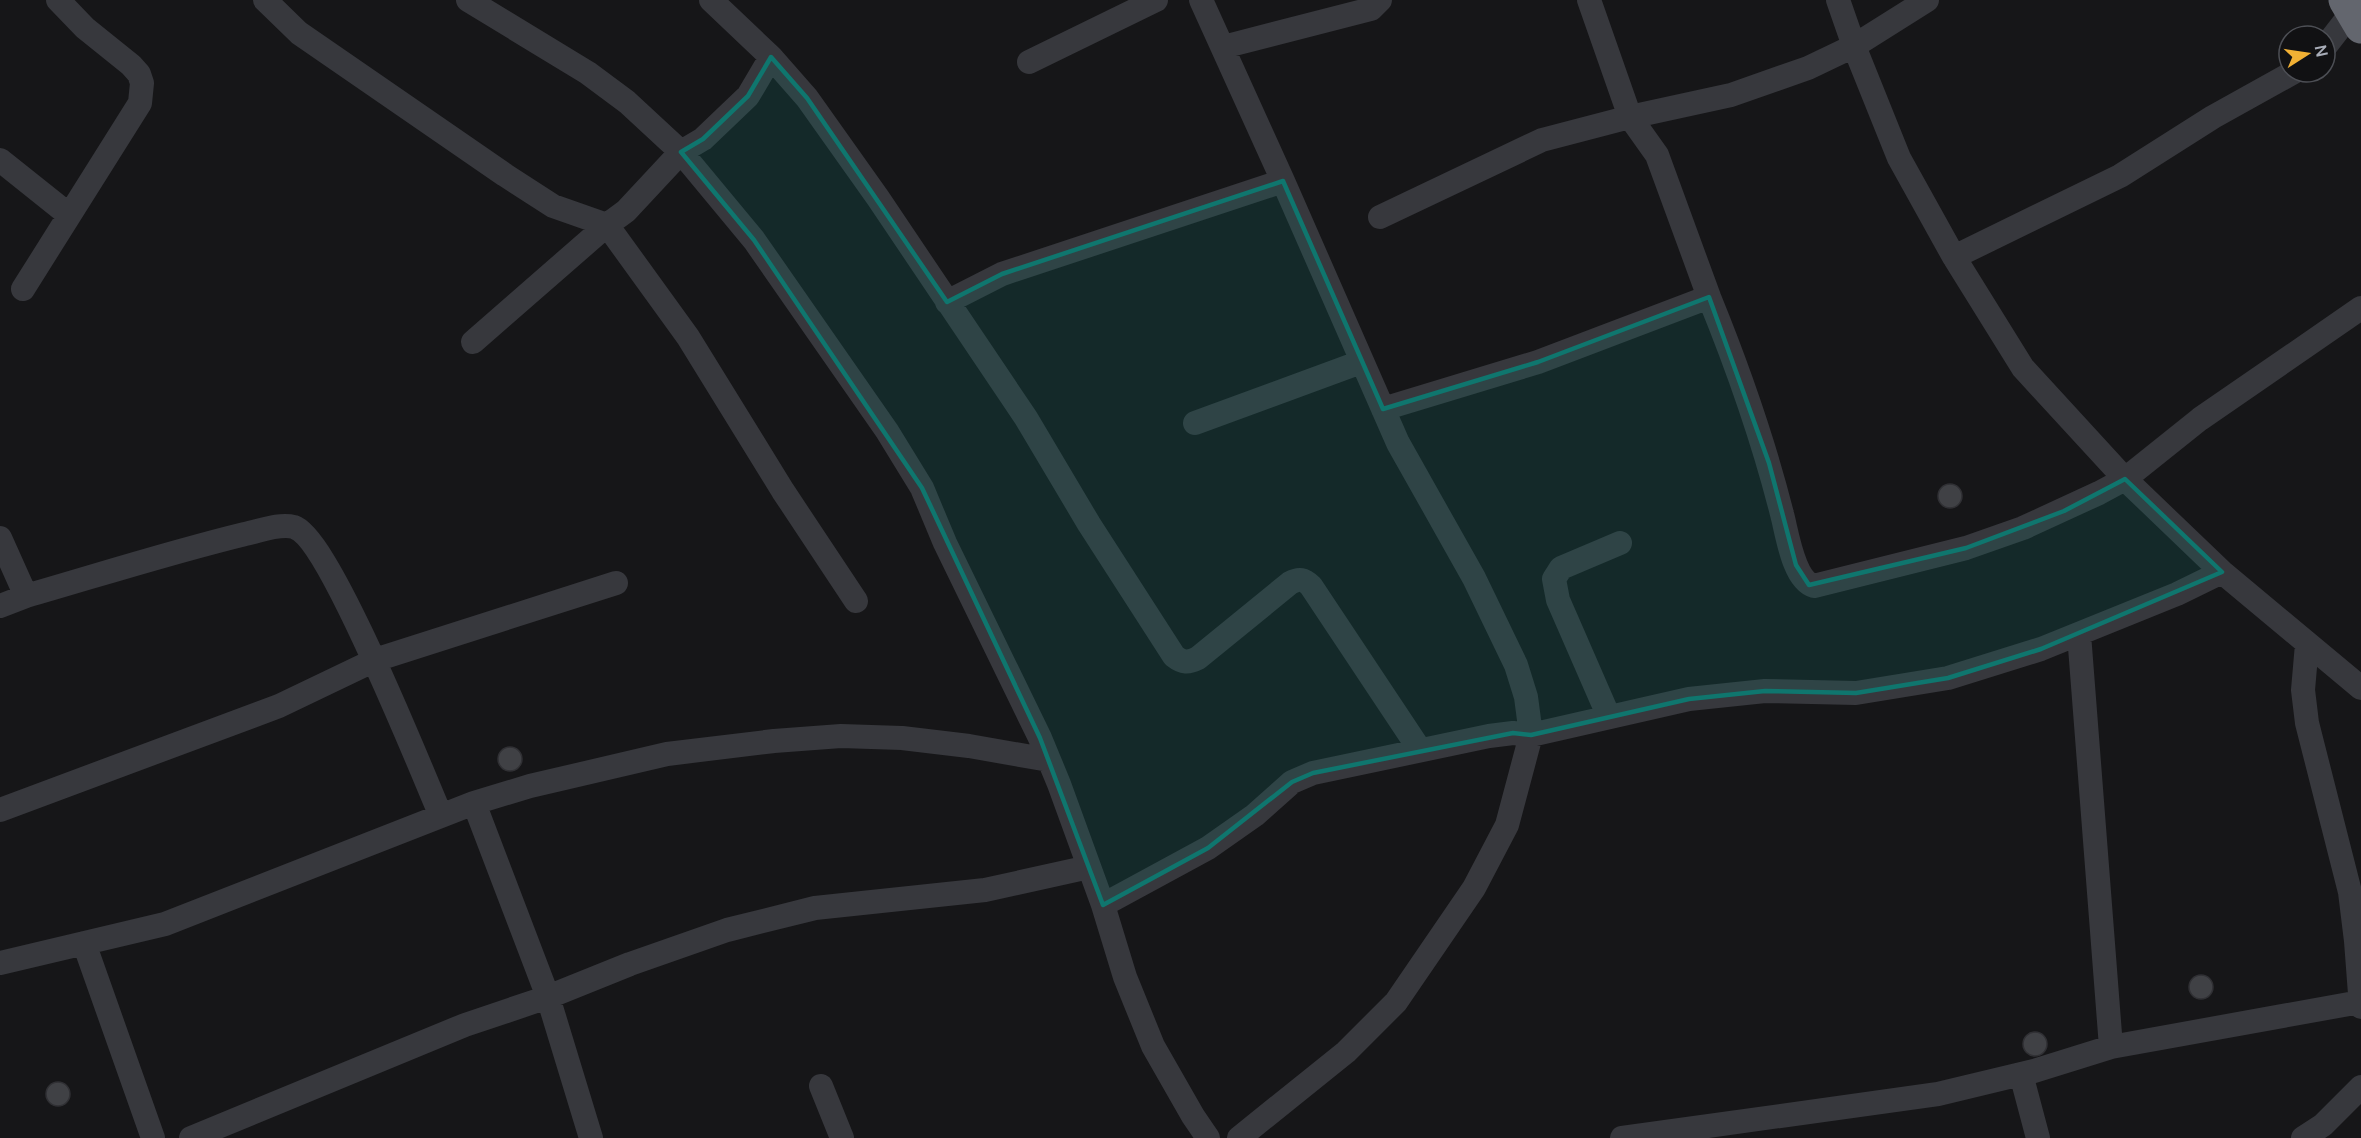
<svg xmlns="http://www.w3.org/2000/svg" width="2361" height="1138" font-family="Manrope,sans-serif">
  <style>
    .building { fill: #404145; stroke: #303034; stroke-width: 1.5 }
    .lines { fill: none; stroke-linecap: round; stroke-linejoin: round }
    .street { stroke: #37383d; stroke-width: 24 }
    .highway { stroke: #63666e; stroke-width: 33 }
    .marked { fill: #0f766e; fill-opacity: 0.2; stroke: #0f766e; stroke-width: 4.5; stroke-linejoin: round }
  </style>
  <rect width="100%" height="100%" fill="#161618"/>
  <path class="building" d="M1938 496a12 12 0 1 1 24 0a12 12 0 1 1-24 0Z
    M498 759a12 12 0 1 1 24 0a12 12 0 1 1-24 0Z
    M2189 987a12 12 0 1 1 24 0a12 12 0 1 1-24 0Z
    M2023 1044a12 12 0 1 1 24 0a12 12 0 1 1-24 0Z
    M46 1094a12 12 0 1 1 24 0a12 12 0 1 1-24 0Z"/>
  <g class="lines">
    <path class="street" d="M265,0L299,33L505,175L553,206L607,225L626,211L681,152L703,139L748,96L771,57
      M468,0L588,73L627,102L681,152L754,240L887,431L922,488L945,543L1040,738L1059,784L1103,905L1125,977L1153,1046L1193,1116L1208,1138
      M711,0L771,57L807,98L878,198L1026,418L1089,524L1174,656C1183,663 1188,663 1198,658L1290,583C1299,578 1304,579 1311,586L1420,750
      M1201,0L1283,181L1398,443L1474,578L1516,665L1526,697L1531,735L1507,825L1474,888L1396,1002L1346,1052L1239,1138
      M1838,0L1854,46L1899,158L1954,257L2023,368L2125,479L2222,572L2361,688
      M1223,47L1371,9L1380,0
      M2325,47L2352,12
      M1029,62L1156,0
      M0,160L69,215
      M1380,217L1542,140L1630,117L1731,95L1808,68L1854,46L1927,0
      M1954,257L2120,176L2213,117L2294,72
      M23,289L140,103L142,83L139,74L131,65L85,28L58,0
      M1709,297C1738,368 1763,439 1782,514C1787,532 1793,580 1814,586L1966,548L2023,528L2099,493L2125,479L2200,419L2361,308
      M947,302L1002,274L1283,181
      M473,342L607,225L688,337L783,491L856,601
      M1383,409L1538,362L1709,297L1657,155L1630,117L1589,0
      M1195,423L1361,362
      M0,538L26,596
      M0,606L26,596C99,575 171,552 245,534C260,531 279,523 294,527C329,538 422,772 441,816
      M2079,634L2111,1047
      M2307,644L2303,690L2307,723L2350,892L2356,941L2361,1007
      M1609,717L1558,600L1554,579L1561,568L1620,543
      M474,803L548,997L591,1138
      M0,810L279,706L375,660L616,583
      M1103,905L1208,848L1255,815L1292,782L1313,773L1489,736L1513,733L1531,735L1689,699L1765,691L1856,693L1948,678L2041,649L2177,594L2222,572
      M84,943L153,1138
      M0,963L165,924L474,803L530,786L667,754L774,741L841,736L902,738L969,746L1049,760
      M2021,1074L2038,1138
      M821,1086L842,1138
      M191,1138L465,1025L548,997L630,964L727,930L815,908L985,890L1089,867
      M1622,1138L1938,1094L2034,1071L2111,1047L2360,1002
      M2303,1138L2323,1125L2361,1087"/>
    <path class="highway" d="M2345,0L2361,27"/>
  </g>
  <path class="marked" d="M771,57L807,98L947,302L1002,274L1283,181L1383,409L1538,362L1709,297L1769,463L1796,565L1809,585L1966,548L2064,511L2125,479L2222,572L2041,649L1948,678L1856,693L1765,691L1689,699L1531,735L1513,733L1313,773L1292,782L1208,848L1103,905L1040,738L922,488L754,240L681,152L703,139L748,96Z"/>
  <g transform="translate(2307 54) rotate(78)"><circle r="28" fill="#111113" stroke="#4d4f55" stroke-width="1.5"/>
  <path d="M0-4.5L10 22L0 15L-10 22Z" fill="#f2b134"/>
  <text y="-9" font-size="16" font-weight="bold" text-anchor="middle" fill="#a8adb8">N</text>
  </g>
</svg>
